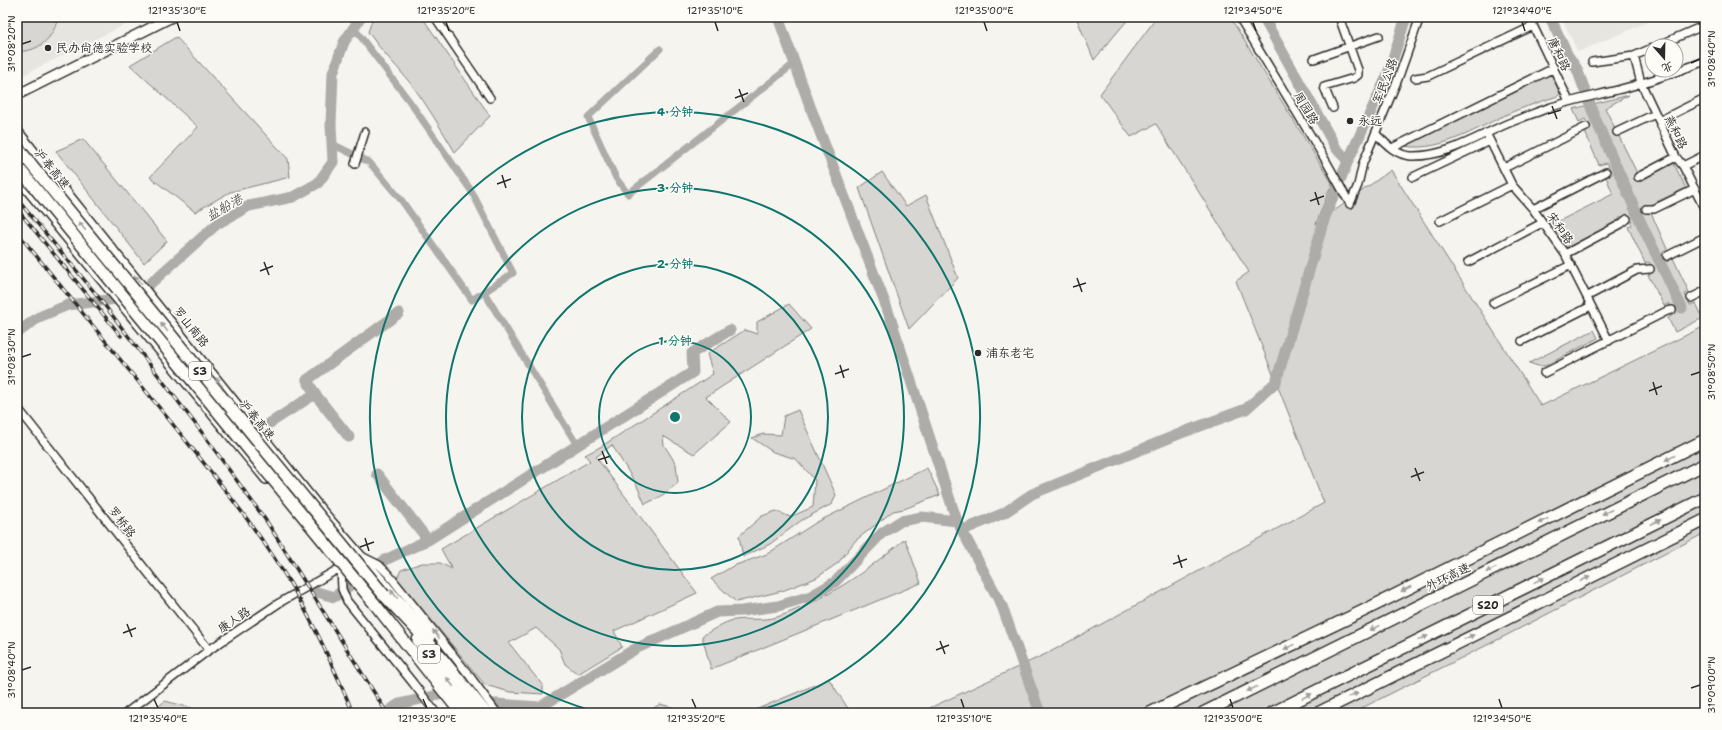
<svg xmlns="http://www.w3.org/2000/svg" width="1722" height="730" font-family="'Shantell Sans','LXGW WenKai TC',sans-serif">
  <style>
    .built { fill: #e6e5e0 }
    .green { fill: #d7d6d2; stroke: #81807e }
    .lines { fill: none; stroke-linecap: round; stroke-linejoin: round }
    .canal { stroke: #adaca9; stroke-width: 7 }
    .river { stroke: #adaca9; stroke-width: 11 }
    .minor-casing { stroke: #2b2b2b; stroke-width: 10 }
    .major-casing { stroke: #2b2b2b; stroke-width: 12 }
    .highway-casing { stroke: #2b2b2b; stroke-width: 14 }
    .minor { stroke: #fdfcf7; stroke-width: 7 }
    .major { stroke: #fdfcf7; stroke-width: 9 }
    .highway { stroke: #fdfcf7; stroke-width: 11 }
    .rail-casing { stroke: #2b2b2b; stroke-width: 3.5 }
    .rail { stroke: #fdfcf7; stroke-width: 2; stroke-dasharray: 6; stroke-linecap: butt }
    .highway-bridge-casing { stroke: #2b2b2b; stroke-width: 14; stroke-linecap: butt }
    .highway-bridge { stroke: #fdfcf7; stroke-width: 11 }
    .oneway { fill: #9e9e9b }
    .ticks { fill: none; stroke: #2b2b2b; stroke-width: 1.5 }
    .ring { fill: none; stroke: #0f766e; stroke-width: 2 }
    .poi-dot { fill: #2b2b2b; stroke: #fdfcf7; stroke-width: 1.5 }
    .labels { text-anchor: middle; stroke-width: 3; stroke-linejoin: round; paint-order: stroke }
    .shield { fill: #fdfcf7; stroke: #6a6a68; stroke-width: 1 }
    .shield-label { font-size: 11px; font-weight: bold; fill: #2b2b2b }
    .poi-label { font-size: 12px; fill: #2b2b2b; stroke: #fdfcf7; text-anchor: start }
    .street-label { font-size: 12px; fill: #2b2b2b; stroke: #fdfcf7 }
    .water-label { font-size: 13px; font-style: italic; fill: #585857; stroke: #fdfcf7 }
    .centre { fill: #0f766e; stroke: #fdfcf7; stroke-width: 2 }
    .ring-label { font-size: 12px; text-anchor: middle; font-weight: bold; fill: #0f766e; stroke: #fdfcf7; stroke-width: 3; stroke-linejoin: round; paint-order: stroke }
    .neatline { fill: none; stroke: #2b2b2b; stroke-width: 1.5 }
    .ticks-label { font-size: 10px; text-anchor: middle; fill: #2b2b2b }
  </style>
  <rect width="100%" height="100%" fill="#f5f4ef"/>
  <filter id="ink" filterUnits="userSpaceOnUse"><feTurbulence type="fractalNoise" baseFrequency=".025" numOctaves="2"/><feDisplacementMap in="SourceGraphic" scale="8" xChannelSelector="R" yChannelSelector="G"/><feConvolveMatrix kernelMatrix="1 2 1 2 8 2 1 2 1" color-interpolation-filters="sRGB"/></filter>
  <g filter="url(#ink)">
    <path class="built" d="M17,17H140L17,78Z
      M1561,17H1659L1578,52Z"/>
    <path class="green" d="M17,17H58C54,37 39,53 17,51Z
      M373,17H422L490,116L455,152C441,129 428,106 411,84C397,66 381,51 368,32Z
      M1076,17H1130L1094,60Z
      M1157,17H1230L1332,183L1316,224L1391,170L1541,406L1705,326V533L1503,637L1352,713H919L1050,652L1324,503L1236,281L1249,272L1156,124L1131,137L1100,94Z
      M176,37L288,159L290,177L230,192L195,212L150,177L198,127L130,65Z
      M1551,73L1560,94L1558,96C1545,100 1531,105 1517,110C1482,124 1444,153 1404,146Z
      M1629,95L1605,108L1640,179L1673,162L1686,188L1648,206L1667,249L1662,252L1667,262L1673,258L1689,292L1685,294L1690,305L1696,303L1703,318L1675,332L1668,318L1675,314L1669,303L1664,306L1648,275L1654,272L1649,262L1645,263L1628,227L1632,225L1627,216L1620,217L1618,224L1566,248L1549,226L1613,194L1606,177L1612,174L1607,163L1599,165L1585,132L1590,129L1585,119L1579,122L1573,109Z
      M83,139L167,241L144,263L56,151Z
      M882,172L906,206L926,195L958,278L909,329L859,188Z
      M789,304L811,329L706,397L731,422L694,454L663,436L664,445L676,464L678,483L660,497L645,504L636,484L612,445L596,457L697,593L614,631L622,647L578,674L565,664L559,649L536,628L509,643L543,686V694L510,692L485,685L397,578L401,570L422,563H440L452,569L441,549L590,461L585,455L602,446L713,374L707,354L745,330L757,334V322Z
      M1594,330L1598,338L1545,366H1538L1529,363Z
      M798,410L836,495L832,504L802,520L770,544L743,557L739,536L762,516L776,511L790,517L813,507L815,480L796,459L773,452L752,438L763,434L781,435L784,416Z
      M927,468L940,495L904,509L893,511L855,541L838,563L816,578L782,591L736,602L711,579L733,566L767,554L817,522Z
      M905,539L921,583L711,669L702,636C712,631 724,621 735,620C748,618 765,621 777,617C827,600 865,572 905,539Z
      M829,679L851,713H748Z
      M165,701L210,713H150Z
      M660,704L694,713H646Z"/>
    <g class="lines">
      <path class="canal" d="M354,28L410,102L472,192L513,273L484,292L577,445
        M660,49L588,117L616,178L628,194L795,63
        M332,144L369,162L402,201L472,300L484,292"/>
      <path class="river" d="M778,17L810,106L888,311L957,521L1002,606L1040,713
        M1263,17L1336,148L1348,161
        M1550,17L1568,56L1577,69L1595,118L1642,225L1682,308
        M17,333L39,317L68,305L116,299L141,292L217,224L249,206L293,197L318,183L333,162L331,125L333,73L344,42L361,17
        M315,394L349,437
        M270,423L315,394L307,380L399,313
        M377,474L428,540
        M963,530L1004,513L1032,494L1184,432L1246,409L1276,382L1325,217L1348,161L1388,74L1406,17
        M317,592L334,597L385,560L428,540L693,372L692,353L730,330
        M481,703L540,707L635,649L717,612L742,611L778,606L811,596L835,582L882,533L901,521L922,517L957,521
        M386,713L399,704L443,694L453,695"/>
      <g class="minor-casing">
        <path id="minor" d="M435,17L490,98
          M1239,17L1326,161L1350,204
          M1529,17L1569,101
          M1657,46L1705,25
          M1634,56L1641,83L1676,157L1683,166L1705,210
          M1314,59L1379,36
          M1592,62L1634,56L1652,48
          M1415,78L1428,76L1533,26
          M1333,108L1324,87L1354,78L1358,75V70L1339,17
          M1659,121L1705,98
          M1617,132L1655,114
          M1486,133L1512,185L1533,209L1565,254L1609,341
          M1376,134C1386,144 1396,155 1411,156C1444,157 1473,139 1502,126C1517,119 1533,114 1548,108C1579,98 1611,93 1642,83C1663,77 1684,69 1705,61
          M1392,148L1554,68
          M355,164L365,132
          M1683,166L1705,155
          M1504,168L1586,127
          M1413,177L1489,141
          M1638,177L1676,157
          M1350,204L1358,185L1363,163L1398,79L1420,17
          M1533,209L1606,172
          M1646,209H1654L1695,189
          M1440,221L1512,185
          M1565,254L1621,224L1627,219
          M1667,256L1705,237
          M1468,262L1542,223
          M1588,296L1637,270L1650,269
          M1691,298L1705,291
          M1493,303L1571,265
          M1522,341L1591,306
          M1544,373L1667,311L1672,310
          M17,407L209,650
          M341,568L342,589L347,601L413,683L436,713
          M126,713L209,650L279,603L361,556L379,565L389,575L469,675L497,713"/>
      </g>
      <g class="major-casing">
        <path id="major" d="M17,95L172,17
          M17,131L321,510L430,637
          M17,177L266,479"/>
      </g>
      <g class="highway-casing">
        <path id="highway" d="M384,595L430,644L486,713
          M374,603L461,713
          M418,640L473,713
          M1150,713L1363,611L1705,440
          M1203,713L1705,464
          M1272,713L1705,498
          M1318,713L1705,520"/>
      </g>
      <use href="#minor" class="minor"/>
      <use href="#major" class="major"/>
      <use href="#highway" class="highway"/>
      <g class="rail-casing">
        <path id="rail" d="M17,199L96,294L203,434L267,522L387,713
          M17,209L121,336
          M17,232C71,299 125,365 179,432C219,482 260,532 293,588C316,628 335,670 353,713"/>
      </g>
      <use href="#rail" class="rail"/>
      <g class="highway-bridge-casing">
        <path id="highway-bridge" d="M17,147L384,595
          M17,166L374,603"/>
      </g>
      <use href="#highway-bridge" class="highway-bridge"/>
    </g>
    <defs><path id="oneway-solid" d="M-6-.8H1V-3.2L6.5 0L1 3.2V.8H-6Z"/></defs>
    <g class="oneway">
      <use href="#oneway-solid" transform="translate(82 226) rotate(-129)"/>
      <use href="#oneway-solid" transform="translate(138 280) rotate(-129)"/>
      <use href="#oneway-solid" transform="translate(164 327) rotate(-129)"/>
      <use href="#oneway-solid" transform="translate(219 382) rotate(-128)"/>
      <use href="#oneway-solid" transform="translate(1670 458) rotate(154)"/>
      <use href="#oneway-solid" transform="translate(1607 512) rotate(154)"/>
      <use href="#oneway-solid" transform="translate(1543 521) rotate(154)"/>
      <use href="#oneway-solid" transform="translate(1656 522) rotate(-26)"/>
      <use href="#oneway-solid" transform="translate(1491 570) rotate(154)"/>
      <use href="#oneway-solid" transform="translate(1585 579) rotate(-26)"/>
      <use href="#oneway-solid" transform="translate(1539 580) rotate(-26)"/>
      <use href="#oneway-solid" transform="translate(1406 589) rotate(153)"/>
      <use href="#oneway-solid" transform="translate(394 594) rotate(-130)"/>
      <use href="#oneway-solid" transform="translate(1375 628) rotate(154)"/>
      <use href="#oneway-solid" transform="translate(436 634) rotate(-129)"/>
      <use href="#oneway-solid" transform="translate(1469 637) rotate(-26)"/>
      <use href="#oneway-solid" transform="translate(1423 638) rotate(-26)"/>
      <use href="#oneway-solid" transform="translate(1289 647) rotate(154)"/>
      <use href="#oneway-solid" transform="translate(450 682) rotate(-127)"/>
      <use href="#oneway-solid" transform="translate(1252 689) rotate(154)"/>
      <use href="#oneway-solid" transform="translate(1353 695) rotate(-26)"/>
      <use href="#oneway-solid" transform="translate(1307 696) rotate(-26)"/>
    </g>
  </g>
  <path class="ticks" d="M177,22L180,31M446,22L449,31M715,22L718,31M984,22L987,31M1253,22L1256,31M1522,22L1525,31M22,44L31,41M1691,63L1700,59M739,89L744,102M735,98L748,93M1552,106L1557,119M1548,114L1561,110M502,175L506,188M497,184L511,179M1315,192L1319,205M1310,201L1324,196M264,262L269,275M260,271L273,266M1077,278L1082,292M1073,287L1086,283M22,357L31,354M840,365L844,378M835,374L849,369M1691,375L1700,372M1653,382L1657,395M1649,391L1662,386M602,451L607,464M598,460L611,456M1415,468L1420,481M1411,477L1424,472M365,538L369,551M360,547L374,542M1178,555L1182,568M1173,564L1187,559M127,624L132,637M123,633L136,628M940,641L945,654M936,650L949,645M22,670L31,667M1691,688L1700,685M154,699L158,708M423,699L427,708M692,699L696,708M961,699L964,708M1230,699L1233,708M1499,699L1502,708"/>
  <g class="ring">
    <circle cx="675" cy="417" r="76"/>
    <circle cx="675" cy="417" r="153"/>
    <circle cx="675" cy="417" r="229"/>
    <path d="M601 713A305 305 0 1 1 749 713"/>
  </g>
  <g class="poi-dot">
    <circle cx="48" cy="48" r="4"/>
    <circle cx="1350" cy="121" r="4"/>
    <circle cx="978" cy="353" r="4"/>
  </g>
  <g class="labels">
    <g class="shield">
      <rect x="189" y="362" width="22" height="18" rx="3"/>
      <rect x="1473" y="596" width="30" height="18" rx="3"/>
      <rect x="418" y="645" width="22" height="18" rx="3"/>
    </g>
    <g class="shield-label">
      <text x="200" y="375">S3</text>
      <text x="1488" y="609">S20</text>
      <text x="429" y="658">S3</text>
    </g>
    <g class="poi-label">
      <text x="56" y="52">民办尚徳实验学校</text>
      <text x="1358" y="125">永远</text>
      <text x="986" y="357">浦东老宅</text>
    </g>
    <g class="street-label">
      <text transform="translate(1559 54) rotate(64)" y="4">唐和路</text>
      <text transform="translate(1385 81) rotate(-69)" y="4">军民公路</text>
      <text transform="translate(1306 108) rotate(59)" y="4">周园路</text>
      <text transform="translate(1676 132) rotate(64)" y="4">燕和路</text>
      <text transform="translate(52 169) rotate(51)" y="4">沪奉高速</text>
      <text transform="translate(1560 228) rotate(54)" y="4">宋和路</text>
      <text transform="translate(191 327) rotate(51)" y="4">罗山南路</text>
      <text transform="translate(257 420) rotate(51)" y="4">沪奉高速</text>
      <text transform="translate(122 522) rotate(52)" y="4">罗桥路</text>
      <text transform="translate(1448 577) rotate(-26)" y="4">外环高速</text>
      <text transform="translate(234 620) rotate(-34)" y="4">康人路</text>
    </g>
    <g class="water-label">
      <text transform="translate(224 207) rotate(-30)" y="5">盐船港</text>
    </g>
  </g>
  <circle cx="675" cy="417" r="6" class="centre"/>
  <g class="ring-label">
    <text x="675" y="116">4 分钟</text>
    <text x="675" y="192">3 分钟</text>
    <text x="675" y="268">2 分钟</text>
    <text x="675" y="345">1 分钟</text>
  </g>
  <rect width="1722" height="730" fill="none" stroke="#fdfcf7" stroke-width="44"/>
  <g transform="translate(1664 58) rotate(160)"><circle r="19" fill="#fdfcf7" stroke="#a9a8a5"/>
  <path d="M0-3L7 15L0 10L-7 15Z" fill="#2b2b2b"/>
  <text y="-6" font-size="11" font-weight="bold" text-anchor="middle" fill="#2b2b2b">北</text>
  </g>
  <rect x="22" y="22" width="1678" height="686" class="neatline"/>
  <g class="ticks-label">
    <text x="177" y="14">121°35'30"E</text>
    <text x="446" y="14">121°35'20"E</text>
    <text x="715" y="14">121°35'10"E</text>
    <text x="984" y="14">121°35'00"E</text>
    <text x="1253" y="14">121°34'50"E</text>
    <text x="1522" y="14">121°34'40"E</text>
    <text transform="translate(11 44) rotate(-90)" y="4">31°08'20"N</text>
    <text transform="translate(1711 59) rotate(-90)" y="4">31°08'40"N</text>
    <text transform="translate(11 357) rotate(-90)" y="4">31°08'30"N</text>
    <text transform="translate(1711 372) rotate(-90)" y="4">31°08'50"N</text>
    <text transform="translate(11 670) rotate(-90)" y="4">31°08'40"N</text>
    <text transform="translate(1711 685) rotate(-90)" y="4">31°09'00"N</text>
    <text x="158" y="722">121°35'40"E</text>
    <text x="427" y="722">121°35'30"E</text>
    <text x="696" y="722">121°35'20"E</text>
    <text x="964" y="722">121°35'10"E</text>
    <text x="1233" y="722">121°35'00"E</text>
    <text x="1502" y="722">121°34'50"E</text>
  </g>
</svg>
